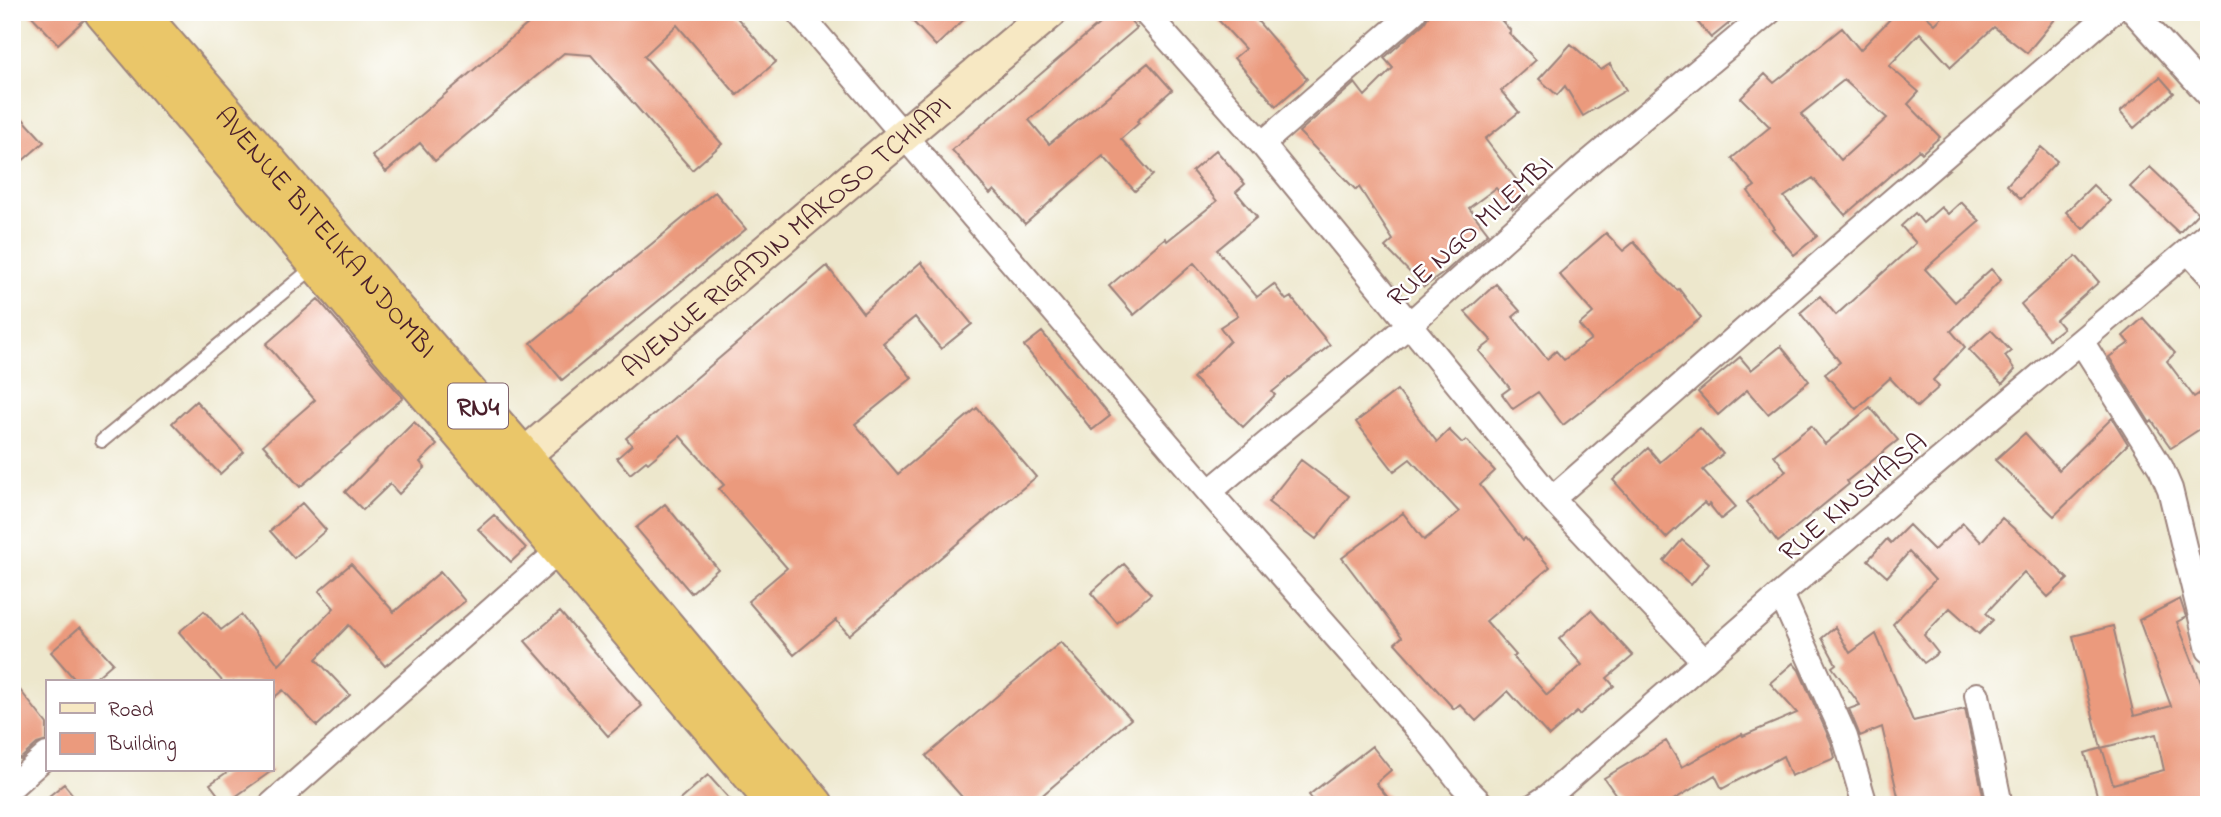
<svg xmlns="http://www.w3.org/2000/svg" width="2221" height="817" font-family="'Indie Flower',sans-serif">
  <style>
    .building { fill: #eb9a7d; fill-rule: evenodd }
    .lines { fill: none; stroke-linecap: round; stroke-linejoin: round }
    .lane-casing { stroke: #9c837c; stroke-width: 16 }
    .street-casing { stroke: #9c837c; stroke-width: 28 }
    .secondary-casing { stroke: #9c837c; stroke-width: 37 }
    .highway-casing { stroke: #9c837c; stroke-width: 42 }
    .lane { stroke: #fff; stroke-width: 12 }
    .street { stroke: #fff; stroke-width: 24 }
    .secondary { stroke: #f7e8c3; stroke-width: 33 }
    .highway { stroke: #eac669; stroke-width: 38 }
    .labels { text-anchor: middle; stroke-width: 5; stroke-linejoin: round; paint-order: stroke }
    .shield { fill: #fff; stroke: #80626b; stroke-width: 2 }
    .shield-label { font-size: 26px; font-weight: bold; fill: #4a1f2b }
    .street-label { font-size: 28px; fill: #4a1f2b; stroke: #fff }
  </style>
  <rect width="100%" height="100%" fill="#fff"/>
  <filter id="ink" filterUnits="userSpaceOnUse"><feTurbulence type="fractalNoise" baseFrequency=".0143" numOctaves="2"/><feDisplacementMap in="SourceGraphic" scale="14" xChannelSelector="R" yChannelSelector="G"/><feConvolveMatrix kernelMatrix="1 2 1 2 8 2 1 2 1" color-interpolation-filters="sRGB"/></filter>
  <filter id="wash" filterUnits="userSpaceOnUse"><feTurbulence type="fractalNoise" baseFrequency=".00686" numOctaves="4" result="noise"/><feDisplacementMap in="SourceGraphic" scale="28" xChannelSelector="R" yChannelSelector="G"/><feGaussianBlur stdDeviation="1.57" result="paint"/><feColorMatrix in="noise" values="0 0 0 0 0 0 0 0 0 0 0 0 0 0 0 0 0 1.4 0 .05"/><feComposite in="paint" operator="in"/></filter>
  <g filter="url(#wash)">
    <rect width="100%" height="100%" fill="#ede7cc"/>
    <g id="blocks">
      <path class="building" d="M28,12H83L84,20L58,44Z
        M542,12H732L776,62L737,95L677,25L644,56L722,144L692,170L591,55L564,53L435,161L420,143L386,172L372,156Z
        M904,12H972L936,46Z
        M1113,12H1123L1137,28L1029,120L1049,144L1148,63L1172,90L1137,121L1139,123L1121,139L1153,175L1135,191L1103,156L1025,224L994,190L990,194L952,150Z
        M1211,12H1250L1307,79L1276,106L1234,58L1245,49Z
        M1431,12H1494L1511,31L1509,33L1536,60L1501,91L1519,112L1485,139L1529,196L1513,209L1496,188L1469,208L1488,233L1445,272L1424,287L1385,247L1393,240L1359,187L1356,190L1299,132L1355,83L1365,96L1393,68L1384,58L1424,23Z
        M1689,12H1743L1711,38Z
        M1897,12H1922L1935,24L1947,12H2061L2027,53L1994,27L1951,67L1920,33L1889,66L1919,92L1908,104L1940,137L1922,153L1919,150L1845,215L1813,178L1784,197L1817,236L1794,255L1772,229L1774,228L1748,191L1755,186L1732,158L1770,127L1741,98L1765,74L1774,83L1842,28L1860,50ZM1844,80L1887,118L1841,160L1801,114Z
        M1571,44L1601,70L1610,64L1626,90L1583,116L1565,86L1557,95L1539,79Z
        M2160,77L2174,93L2134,128L2120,112Z
        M12,107L44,142L12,170Z
        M2041,147L2057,161L2021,199L2007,185Z
        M1216,150L1245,184L1236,192L1257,217L1217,250L1257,297L1274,284L1286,300L1291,297L1330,345L1272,392L1275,395L1243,427L1193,378L1230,341L1220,327L1238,315L1194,263L1134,315L1109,286L1165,238L1167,241L1217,201L1192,171Z
        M2150,167L2198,213L2179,233L2130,187Z
        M2093,185L2110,201L2083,229L2066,212Z
        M715,192L746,229L562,380L531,343Z
        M1961,202L1980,221L1925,269L1955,302L1991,269L2001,280L1951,331L1965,347L1933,380L1939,387L1917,407L1890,378L1856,409L1825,374L1840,362L1800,313L1820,296L1836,315L1916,243L1901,226L1915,213L1923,223L1941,207L1948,214Z
        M1606,233L1623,251L1634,242L1659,273L1677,290L1679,289L1701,318L1563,425L1538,392L1513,409L1502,394L1510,388L1479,351L1492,341L1465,312L1496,284L1520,311L1513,317L1547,359L1556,351L1564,360L1591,339L1579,325L1593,313L1559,274Z
        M2076,256L2099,282L2056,320L2063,328L2049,339L2021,304Z
        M921,262L972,324L941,349L915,317L883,343L912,378L855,424L898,474L977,408L1036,477L849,635L836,620L794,655L748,601L787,568L719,489L724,485L680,436L648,463L646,461L630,474L617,458L632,445L626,438L827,266L863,313Z
        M318,299L403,398L300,487L263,445L315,400L266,344Z
        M2143,318L2175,353L2167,361L2194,397L2209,387V423L2171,448L2152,421L2150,423L2109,357L2129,343L2123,336Z
        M1991,330L2011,351L2005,356L2015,370L2002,384L1969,350Z
        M1042,332L1110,416L1092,430L1024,346Z
        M1781,346L1809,381L1768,414L1747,390L1718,415L1698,392L1740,357L1751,370Z
        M1397,390L1437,442L1449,430L1462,443L1466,440L1495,471L1480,485L1523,540L1525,538L1550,567L1486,621L1516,655L1513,657L1547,695L1582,665L1559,639L1591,610L1633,656L1607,678L1614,686L1579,715L1577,712L1549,736L1508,691L1476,721L1460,704L1454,709L1395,643L1402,637L1342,558L1403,513L1424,540L1459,512L1410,459L1394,471L1356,422Z
        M196,401L244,452L220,474L172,423Z
        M1870,407L1898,440L1847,481L1849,484L1778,542L1747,502L1786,471L1774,455L1811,426L1825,444Z
        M2112,418L2128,444L2054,516L1995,460L2025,433L2059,470Z
        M414,422L437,445L420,462L425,468L399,494L390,484L363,510L345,492Z
        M1700,428L1723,454L1703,470L1736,507L1721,519L1709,504L1707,506L1704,503L1666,538L1613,480L1648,448L1660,462Z
        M1301,460L1349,496L1316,539L1268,502Z
        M302,503L326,530L294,558L270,531Z
        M665,504L718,569L691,593L636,528Z
        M494,515L526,548L511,562L478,529Z
        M2002,518L2045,556L2068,579L2048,597L2024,572L1986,613L1993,620L1979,634L1950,608L1924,635L1938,653L1924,663L1893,624L1935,580L1909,552L1887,577L1868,560L1887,539L1891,543L1909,525L1934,550L1963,523L1981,542Z
        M1682,540L1709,563L1691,585L1664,561Z
        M351,564L394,612L440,572L465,601L385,666L349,625L316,659L350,695L317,726L283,690L271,700V682H223L179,632L204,611L221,630L241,615L279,665L334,608L319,591Z
        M1124,564L1151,594L1117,623L1091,593Z
        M2180,599L2186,617L2177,622L2209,703V805H2100L2085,753L2102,748L2113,784L2164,770L2156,734L2101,748L2073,636L2113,626L2134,716L2171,706L2139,620Z
        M560,612L642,706L608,736L525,641Z
        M80,627L113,663L91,682H77L51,652Z
        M1835,627L1850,653L1876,634L1913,721L1965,709L1985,805H1900L1882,727L1860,736L1849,709L1860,705L1832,667L1836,664L1822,638Z
        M1061,642L1131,719L1031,805H969L926,756Z
        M1793,663L1799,670L1831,742L1835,758L1791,776L1783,756L1722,789L1715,775L1665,805H1623L1604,778L1666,741L1682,767L1742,734L1743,736L1797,713L1770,683Z
        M12,680L47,724V741L37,744L20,759L12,749Z
        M1372,746L1391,770L1376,783L1394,805H1317L1309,795Z
        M230,770H273L225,804L210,784Z
        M708,775L735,805H674Z
        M64,784L81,805H38Z"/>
    </g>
  </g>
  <g filter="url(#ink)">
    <use href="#blocks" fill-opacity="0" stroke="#9c837c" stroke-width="2"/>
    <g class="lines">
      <g class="lane-casing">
        <path id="lane" d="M102,441L315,266"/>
      </g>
      <g class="street-casing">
        <path id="street" d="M798,12L1209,492L1430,743L1462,784L1482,805
          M1145,12L1262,144L1552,499L1704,661
          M2134,12L2209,95
          M1262,144L1414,12
          M2188,251L2209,274
          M2081,341L2161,468L2170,489L2209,650
          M1209,492L1410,324L1586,165L1769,12
          M1552,499L1862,227L2112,12
          M1781,594L1845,737L1865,805
          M1977,695L2000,805
          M12,786L47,755
          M271,805L561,549
          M1535,805L1549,796L1781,594L2209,233"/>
      </g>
      <g class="secondary-casing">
        <g id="secondary">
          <path id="s1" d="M503,473L1050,12"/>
        </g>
      </g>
      <g class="highway-casing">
        <g id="highway">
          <path d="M104,12L778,805"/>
          <path id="s2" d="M137,12L522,456L814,805"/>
        </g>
      </g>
      <use href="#lane" class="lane"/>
      <use href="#street" class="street"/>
      <use href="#secondary" class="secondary"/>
      <use href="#highway" class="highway"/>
    </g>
  </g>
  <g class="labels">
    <rect class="shield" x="448" y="383.5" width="60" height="45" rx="5"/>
    <g class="shield-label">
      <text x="478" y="415">RN4</text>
    </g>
    <g class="street-label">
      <text transform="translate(1469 230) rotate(-42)" y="10">RUE NGO MILEMBI</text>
      <text dy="10" stroke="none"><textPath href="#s2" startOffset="290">AVENUE BITELIKA NDOMBI</textPath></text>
      <text dy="10" stroke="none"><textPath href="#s1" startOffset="369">AVENUE RIGADIN MAKOSO TCHIAPI</textPath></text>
      <text transform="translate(1852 496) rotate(-40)" y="10">RUE KINSHASA</text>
    </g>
  </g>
  <rect width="2221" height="817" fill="none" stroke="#fff" stroke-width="42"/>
  <rect x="46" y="680" width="228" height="91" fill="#ffffff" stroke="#b7a5aa" stroke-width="2"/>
  <rect x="60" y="703" width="35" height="10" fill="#f7e8c3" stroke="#b7a5aa" stroke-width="2"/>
  <text x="108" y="716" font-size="21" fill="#4a1f2b">Road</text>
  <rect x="60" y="733" width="35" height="21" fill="#eb9a7d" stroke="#b7a5aa" stroke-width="2"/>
  <text x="108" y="750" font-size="21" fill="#4a1f2b">Building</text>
</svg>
